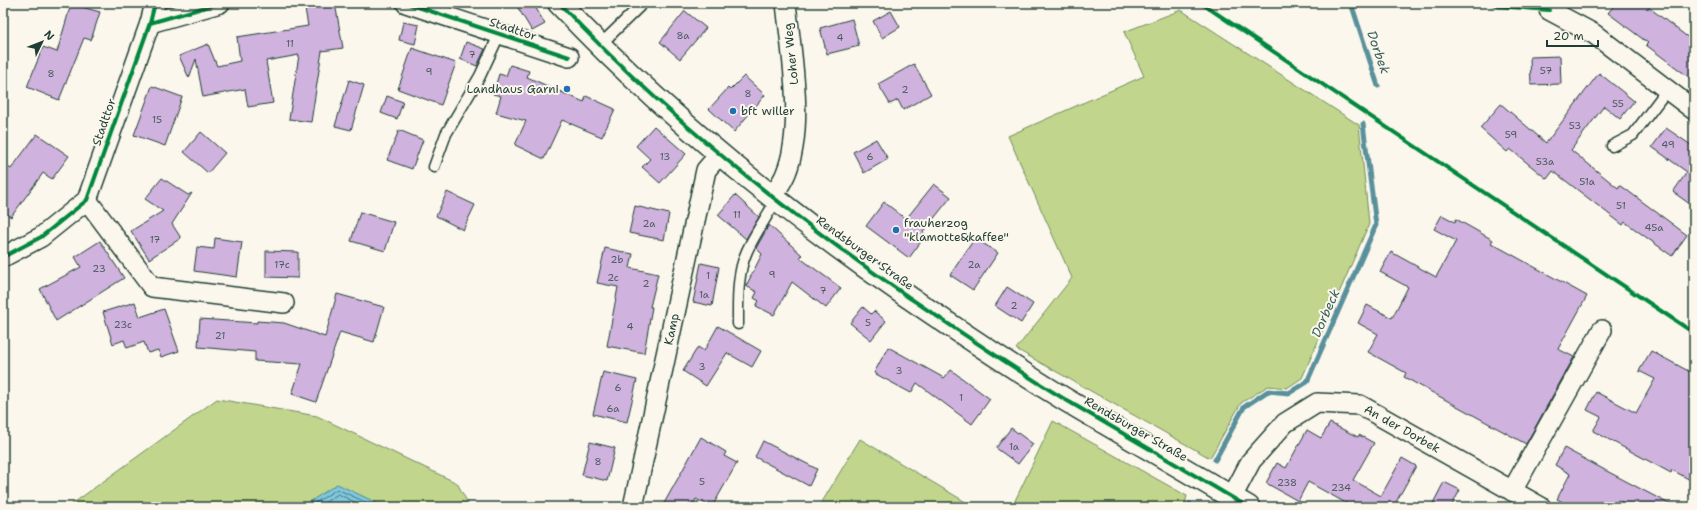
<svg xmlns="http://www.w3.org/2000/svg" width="1697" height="510" font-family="'Shantell Sans',sans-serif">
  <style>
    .green { fill: #c1d68c; stroke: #708a60 }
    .water { fill: #7fc8df; stroke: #59909b }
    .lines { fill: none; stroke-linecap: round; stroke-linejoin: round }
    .shore { stroke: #457578; stroke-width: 1 }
    .stream { stroke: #59909b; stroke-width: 5 }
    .building { fill: #cfb2de; stroke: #1f3d34 }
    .lane-casing { stroke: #1f3d34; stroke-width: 13 }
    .street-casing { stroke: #1f3d34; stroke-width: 22 }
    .primary-casing { stroke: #1f3d34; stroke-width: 25 }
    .lane { stroke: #fbf7ec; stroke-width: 10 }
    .street { stroke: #fbf7ec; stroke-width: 19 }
    .primary { stroke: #fbf7ec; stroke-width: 22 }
    .cycleway-casing { stroke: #fbf7ec; stroke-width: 6 }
    .cycleway { stroke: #00873e; stroke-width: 4 }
    .poi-dot { fill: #1f6fb2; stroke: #fbf7ec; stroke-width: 1.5 }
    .labels { text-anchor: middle; stroke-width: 4; stroke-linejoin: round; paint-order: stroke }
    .number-label { font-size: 10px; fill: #4b5a5e }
    .street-label { font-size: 12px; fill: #1f3d34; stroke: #fbf7ec }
    .poi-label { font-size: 12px; fill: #1f3d34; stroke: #fbf7ec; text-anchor: start }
    .water-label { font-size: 13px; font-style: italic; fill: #37605f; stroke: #fbf7ec }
  </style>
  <rect width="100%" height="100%" fill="#fbf7ec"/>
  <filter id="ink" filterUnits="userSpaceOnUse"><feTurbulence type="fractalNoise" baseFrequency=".025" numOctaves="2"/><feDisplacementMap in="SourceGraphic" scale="8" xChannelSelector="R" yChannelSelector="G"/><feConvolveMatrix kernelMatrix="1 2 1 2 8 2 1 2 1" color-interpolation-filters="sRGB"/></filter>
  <g filter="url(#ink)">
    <path class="green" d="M1181,10L1359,125L1369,224L1302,378L1287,388L1268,386L1241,403L1210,458L1016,349L1072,278L1008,136L1144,76L1124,32Z
      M217,399L317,416L457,483L470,507H385L337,484L302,507H68Z
      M1053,421L1187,496L1184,507H1012Z
      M860,439L974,507H819Z"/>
    <path class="water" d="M337,484L385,507H302Z"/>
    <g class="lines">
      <path class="shore" d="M309,507L337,489L376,507
        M318,507L338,494L365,507"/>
      <path class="stream" d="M1351,3L1378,86
        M1215,460L1244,407L1268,391L1289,393L1307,382L1376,225L1363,124
        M1189,507L1190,504"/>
    </g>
    <path class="building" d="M304,3H335L343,48L322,51L311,122L289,119L299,55L266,61L273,103L248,107L245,89L203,97L196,59L189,78L179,56L208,44L217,66L240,61L237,37L308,26Z
      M515,3H533L545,24L532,31Z
      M1616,3H1643L1694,42V81L1646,45L1648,43L1608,13Z
      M71,4L100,12L91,40L84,38L59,100L27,87L43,47L57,52Z
      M685,11L706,28L680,59L660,42Z
      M891,11L900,27L882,38L873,21Z
      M852,19L859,46L827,54L820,28Z
      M403,22L419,25L415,44L399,40Z
      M466,42L485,49L477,66L460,59Z
      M412,48L456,63L441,105L398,89Z
      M1560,56L1561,84L1531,85L1530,57Z
      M914,64L931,94L903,110L898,100L890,104L878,84Z
      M510,65L529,71L527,77L584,102L586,96L615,109L602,137L562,120L544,159L515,145L526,121L496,113L501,96L493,94L499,74L506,76Z
      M1599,73L1634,101L1620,119L1604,106L1571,150L1618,188L1620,185L1687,235L1672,256L1625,222L1623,225L1553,171L1547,179L1510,149L1507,152L1480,128L1501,104L1546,143Z
      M744,76L765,95L734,132L709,109L728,88L730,90Z
      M349,80L364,85L351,130L335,126Z
      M152,86L182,97L165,146L134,135Z
      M387,96L403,102L397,119L381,113Z
      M654,126L686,154L660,183L642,167L650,159L636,146Z
      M1666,128L1694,147V207L1673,192L1687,172L1652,147Z
      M399,130L423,140L412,169L387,160Z
      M201,132L225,153L208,173L184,152Z
      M37,134L69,156L52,179L43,173L11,217L3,211V163L11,169Z
      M876,139L888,159L864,173L853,152Z
      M162,178L188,195L192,193L172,224L181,238L149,259L131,231L163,211L145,199Z
      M934,184L951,197L923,232L926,235L909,258L866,226L884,202L906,219Z
      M447,192L475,205L463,230L436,216Z
      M735,195L759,217L746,239L718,215Z
      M635,206L669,214L664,240L629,233Z
      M360,212L394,222L385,251L351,241Z
      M1442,215L1455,222L1456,219L1493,240L1491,243L1587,296L1558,349L1574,357L1526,444L1404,377L1406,373L1368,352L1378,334L1358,323L1367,305L1392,318L1408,287L1380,272L1391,252L1436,277L1456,241L1434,229Z
      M769,225L802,255L800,258L841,288L826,308L792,282L774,315L756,306L759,301L754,298L757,292L746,286L762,254L756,248Z
      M215,238L242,242L237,277L194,271L197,247L214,249Z
      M975,238L998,253L973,290L950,275Z
      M100,241L124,278L56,321L40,289L81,267L75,257Z
      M605,248L633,254L630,268L658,274L650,307H652L644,353L607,346L618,287L597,283Z
      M266,251L298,252V278L266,277Z
      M701,263L719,267L712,306L693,302Z
      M1007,287L1033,304L1021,323L995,306Z
      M337,294L384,307L374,342L340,332L316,402L292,394L302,364L255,361V352L198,347L200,319L257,323V321L284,323L325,337Z
      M135,302L140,317L164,309L179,351L161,357L158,350L148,353L144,342L127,348L124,340L113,344L103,312Z
      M863,307L871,314L874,311L886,321L871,340L850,323Z
      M718,326L761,351L752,367L727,353L706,386L683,371L698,347L704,351Z
      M888,347L944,378L951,370L990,399L972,424L917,383L911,393L874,373Z
      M1651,351L1694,374V482L1672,470L1671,473L1593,431L1601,417L1587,410L1596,392L1636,413L1655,379L1639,371Z
      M603,372L637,380L627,422L593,414Z
      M1330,423L1358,437L1359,435L1374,443L1353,480L1381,496L1402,458L1416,466L1395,504L1400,507H1353L1308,482L1298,501L1266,483L1277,463L1286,468L1307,430L1321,438Z
      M1011,428L1033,444L1018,464L996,448Z
      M701,437L726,452L724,456L737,463L712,507L696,499L691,507H662Z
      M763,441L817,469L809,486L755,457Z
      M590,442L615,448L607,481L582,475Z
      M1564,448L1603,469L1675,507H1630L1618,500L1614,507H1572L1557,499L1570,474L1555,465Z
      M1444,482L1460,490L1451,507H1431Z"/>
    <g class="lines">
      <g class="lane-casing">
        <path id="lane" d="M599,46L643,3
          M1612,146L1633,135L1667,90
          M434,167L446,134L480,76L499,35
          M738,324C738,299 737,273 747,251C755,233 767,217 776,200"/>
      </g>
      <g class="street-casing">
        <g id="street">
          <path d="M406,3L569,57"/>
          <path d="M1549,10L1594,34L1694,110"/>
          <path d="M150,23L220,3"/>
          <path d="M772,197C777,189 783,181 786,173C805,127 791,52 786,3"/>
          <path d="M87,200L152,287L284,303"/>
          <path d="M3,257L41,237L87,200L150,23L155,3"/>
          <path d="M1512,491L1602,330"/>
          <path id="s1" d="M1232,497L1251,461L1285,423L1317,403L1360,405L1541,507"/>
          <path id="s2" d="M633,507L706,170L719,155"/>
        </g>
      </g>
      <g class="primary-casing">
        <path id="primary" d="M559,3C662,113 780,208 904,294C957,330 1011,367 1066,400C1127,436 1188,471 1248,507"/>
      </g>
      <use href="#lane" class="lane"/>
      <use href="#street" class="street"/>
      <use href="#primary" class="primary"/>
      <g class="cycleway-casing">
        <path id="cycleway" d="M406,3L569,57
          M559,3C662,113 780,208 904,294C957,330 1011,367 1066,400C1127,436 1188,471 1248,507
          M1201,3L1694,333
          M1490,3L1498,6L1549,10
          M150,23L220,3
          M3,257L41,237L87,200L150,23L155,3"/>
      </g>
      <use href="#cycleway" class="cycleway"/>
    </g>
  </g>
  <g class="poi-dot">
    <circle cx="567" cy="89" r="4"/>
    <circle cx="733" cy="111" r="4"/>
    <circle cx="896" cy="230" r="4"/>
  </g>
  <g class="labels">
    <g class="number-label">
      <text x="683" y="39">8a</text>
      <text x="840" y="41">4</text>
      <text x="290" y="47">11</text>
      <text x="472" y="58">7</text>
      <text x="1546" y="74">57</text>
      <text x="429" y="75">9</text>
      <text x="51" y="77">8</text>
      <text x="905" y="93">2</text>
      <text x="748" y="97">8</text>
      <text x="1618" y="107">55</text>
      <text x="157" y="123">15</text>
      <text x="1575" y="129">53</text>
      <text x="1511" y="138">59</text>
      <text x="1668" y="148">49</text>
      <text x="665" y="160">13</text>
      <text x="870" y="160">6</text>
      <text x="1545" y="165">53a</text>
      <text x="1587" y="185">51a</text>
      <text x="1621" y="209">51</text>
      <text x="737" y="218">11</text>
      <text x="649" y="227">2a</text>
      <text x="1654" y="231">45a</text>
      <text x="155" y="243">17</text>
      <text x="617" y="263">2b</text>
      <text x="282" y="268">17c</text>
      <text x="974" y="268">2a</text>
      <text x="99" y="272">23</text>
      <text x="772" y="278">9</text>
      <text x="708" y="279">1</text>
      <text x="613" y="281">2c</text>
      <text x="646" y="287">2</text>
      <text x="823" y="294">7</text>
      <text x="704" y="298">1a</text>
      <text x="1014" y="309">2</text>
      <text x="868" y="326">5</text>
      <text x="123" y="328">23c</text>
      <text x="630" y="330">4</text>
      <text x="220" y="339">21</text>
      <text x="702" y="370">3</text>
      <text x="899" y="374">3</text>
      <text x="618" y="391">6</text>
      <text x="961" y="401">1</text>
      <text x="613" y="412">6a</text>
      <text x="1014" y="450">1a</text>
      <text x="598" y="465">8</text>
      <text x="702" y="485">5</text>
      <text x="1287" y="486">238</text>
      <text x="1341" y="491">234</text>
    </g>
    <g class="street-label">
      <text transform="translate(513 29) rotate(18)" y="4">Stadttor</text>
      <text transform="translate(791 54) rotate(-96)" y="4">Loher Weg</text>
      <text transform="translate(104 122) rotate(-71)" y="4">Stadttor</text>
      <text transform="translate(865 253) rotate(36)" y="4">Rendsburger Straße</text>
      <text dy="4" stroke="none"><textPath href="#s2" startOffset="182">Kamp</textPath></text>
      <text transform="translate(1136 429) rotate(30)" y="4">Rendsburger Straße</text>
      <text dy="4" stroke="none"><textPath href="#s1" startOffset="221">An der Dorbek</textPath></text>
    </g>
    <g class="poi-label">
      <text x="559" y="93" text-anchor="end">Landhaus Garni</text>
      <text x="741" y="115">bft willer</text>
      <text x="904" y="227">frauherzog<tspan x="904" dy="14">"klamotte&amp;kaffee"</tspan></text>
    </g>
    <g class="water-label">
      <text transform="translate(1379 52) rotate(71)" y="5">Dorbek</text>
      <text transform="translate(1325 313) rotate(-66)" y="5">Dorbeck</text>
    </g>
  </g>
  <rect width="1697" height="510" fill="none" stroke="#fbf7ec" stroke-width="16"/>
  <rect x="8" y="8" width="1681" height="494" fill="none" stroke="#1f3d34" stroke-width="1.5" filter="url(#ink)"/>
  <g transform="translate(42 42) rotate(47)" stroke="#fbf7ec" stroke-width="3" paint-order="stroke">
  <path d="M0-3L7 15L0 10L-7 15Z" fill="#1f3d34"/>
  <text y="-6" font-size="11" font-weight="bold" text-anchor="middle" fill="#1f3d34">N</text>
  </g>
  <path d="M1547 40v6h51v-6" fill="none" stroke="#1f3d34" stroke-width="2"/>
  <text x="1553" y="40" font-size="12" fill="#1f3d34" stroke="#fbf7ec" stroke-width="3" paint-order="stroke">20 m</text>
</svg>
